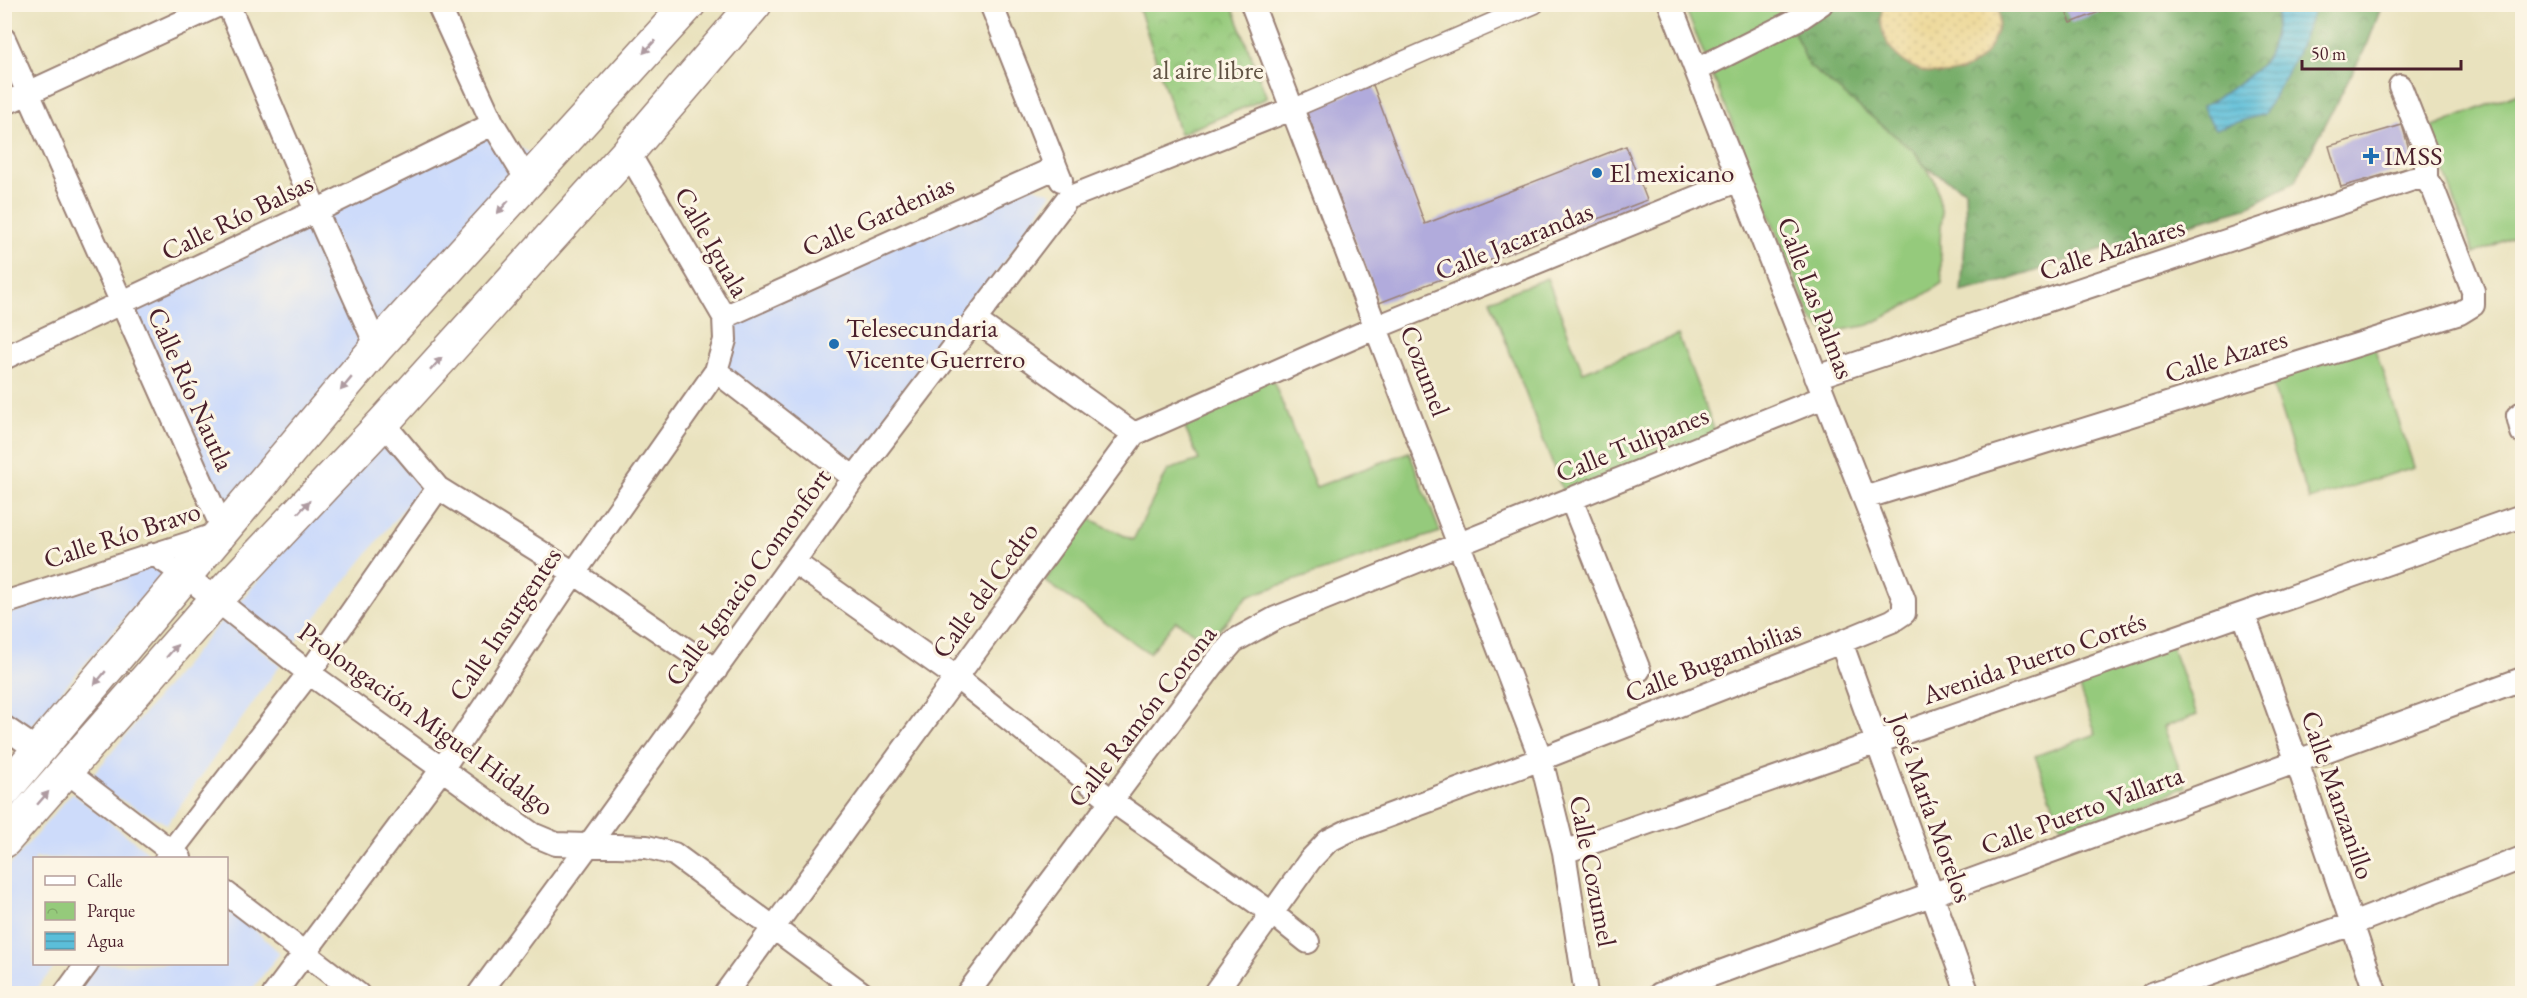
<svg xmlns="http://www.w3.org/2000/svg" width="2527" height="998" font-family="'EB Garamond',serif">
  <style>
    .built { fill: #cddbfa }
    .grass { fill: #95ca7b; stroke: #707453; stroke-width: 1.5 }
    .forest { fill: url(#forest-crowns); stroke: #61664b; stroke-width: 1.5 }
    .sand { fill: url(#sand-dots); stroke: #9c7c64; stroke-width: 1.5 }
    .park { fill: url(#park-crowns); stroke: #707453; stroke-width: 1.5 }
    .water { fill: url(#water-rules); stroke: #526e82; stroke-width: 1.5 }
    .building { fill: #b1abdc }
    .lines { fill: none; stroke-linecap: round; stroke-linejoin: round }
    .pedestrian-casing { stroke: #9a8074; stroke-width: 21 }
    .minor-casing { stroke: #9a8074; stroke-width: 26 }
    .primary-casing { stroke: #9a8074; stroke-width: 36 }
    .pedestrian { stroke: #fff; stroke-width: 18 }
    .minor { stroke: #fff; stroke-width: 22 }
    .primary { stroke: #fff; stroke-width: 33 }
    .oneway { fill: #ae9aa0 }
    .poi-dot { fill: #1f6fb2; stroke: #fcf5e5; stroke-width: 2 }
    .labels { text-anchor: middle; stroke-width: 6; stroke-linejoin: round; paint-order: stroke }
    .park-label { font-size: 27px; fill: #605243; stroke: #fcf5e5 }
    .poi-label { font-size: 27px; fill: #4a1f2b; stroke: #fcf5e5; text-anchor: start }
    .street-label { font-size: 27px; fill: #4a1f2b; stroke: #fcf5e5 }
  </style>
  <defs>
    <pattern id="forest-crowns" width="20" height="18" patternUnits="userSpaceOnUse" patternTransform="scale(1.5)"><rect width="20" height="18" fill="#78ae6b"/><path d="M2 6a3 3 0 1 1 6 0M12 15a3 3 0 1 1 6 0" fill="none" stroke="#648d58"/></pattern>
    <pattern id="sand-dots" width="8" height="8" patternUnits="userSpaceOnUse" patternTransform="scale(1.5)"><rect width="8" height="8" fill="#eeda9e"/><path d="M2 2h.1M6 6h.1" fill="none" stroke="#cebb88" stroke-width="1.8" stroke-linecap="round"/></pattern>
    <pattern id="park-crowns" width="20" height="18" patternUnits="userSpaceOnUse" patternTransform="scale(1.5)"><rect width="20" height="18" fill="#95ca7b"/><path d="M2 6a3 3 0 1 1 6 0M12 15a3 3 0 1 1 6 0" fill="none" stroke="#82ad6a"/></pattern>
    <pattern id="water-rules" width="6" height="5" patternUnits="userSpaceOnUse" patternTransform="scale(1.5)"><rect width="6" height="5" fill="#5bbed9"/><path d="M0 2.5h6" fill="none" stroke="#4d9ab0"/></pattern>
  </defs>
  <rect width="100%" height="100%" fill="#fcf5e5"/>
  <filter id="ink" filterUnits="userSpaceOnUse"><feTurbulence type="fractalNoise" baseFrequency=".0167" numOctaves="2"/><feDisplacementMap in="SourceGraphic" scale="12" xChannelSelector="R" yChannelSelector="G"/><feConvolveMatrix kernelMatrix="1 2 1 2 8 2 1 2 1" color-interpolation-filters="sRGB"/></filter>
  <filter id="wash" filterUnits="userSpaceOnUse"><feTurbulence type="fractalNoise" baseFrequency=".008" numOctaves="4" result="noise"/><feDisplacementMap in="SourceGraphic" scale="24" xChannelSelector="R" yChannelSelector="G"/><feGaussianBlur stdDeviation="1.35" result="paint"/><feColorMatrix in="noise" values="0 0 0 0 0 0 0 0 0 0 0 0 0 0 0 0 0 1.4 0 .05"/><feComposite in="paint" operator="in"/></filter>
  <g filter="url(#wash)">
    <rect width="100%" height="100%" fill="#e9e2be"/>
    <path class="built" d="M487,131L540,158L377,336L322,210Z
      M1021,183L1052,193L854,478L716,371L724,317Z
      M304,217L363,350L227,504L119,307Z
      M381,438L420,488L288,652L238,604Z
      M178,556L28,730L5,710V615Z
      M223,619L280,665L167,824L87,782Z
      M72,793L148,852L143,858H34V964H57L33,993H5V871Z
      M227,905L280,953L249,993L57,994L80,964H226Z"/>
    <path class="grass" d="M1684,5H1795L1788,18L1843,93L1915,152L1935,181L1942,214L1940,243L1942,283L1912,303L1869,325L1827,333L1812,320Z
      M2522,91V233L2474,254L2429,129Z
      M1547,278L1583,372L1678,335L1716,434L1563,492L1490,300Z
      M2374,346L2414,467L2309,500L2271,380Z
      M1268,368L1316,487L1409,452L1440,532L1248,596L1209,642L1176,621L1149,653L1045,581L1088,518L1133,540L1168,470L1199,460L1177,410Z
      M2170,642L2197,715L2164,727L2186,787L2064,833L2035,756L2096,734L2075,677Z"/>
    <path class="forest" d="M1795,4L2382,5L2368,43L2295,182L2246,208L2092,252L2005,281L1961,292L1966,228L1965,190L1926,168L1915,152L1809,66L1788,18Z"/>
    <path class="sand" d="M1883,4L1998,5C2001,17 1999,29 1993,40C1966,103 1867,71 1883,4Z"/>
    <path class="park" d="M1138,5H1232L1267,98L1180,134Z"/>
    <path class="water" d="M2277,5H2316L2296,56L2264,114L2215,129L2202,107C2217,98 2261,71 2268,55C2275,41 2277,20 2277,5Z"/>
    <g id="blocks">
      <path class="building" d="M2063,4H2117V5L2071,23Z
        M1373,85L1425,224L1626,146L1647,200L1379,303L1306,110Z
        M2402,125L2414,166L2341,187L2329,146Z"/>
    </g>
  </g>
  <g filter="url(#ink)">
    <use href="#blocks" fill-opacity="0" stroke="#9a8074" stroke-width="1.5"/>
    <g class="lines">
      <g class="pedestrian-casing">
        <path id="pedestrian" d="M1294,108L1535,4"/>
      </g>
      <g class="minor-casing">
        <path id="minor" d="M228,4L316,211L377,347
          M438,4L493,124L527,180
          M991,4L1061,180
          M1252,4L1541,759L1564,852L1586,994
          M4,39L224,532L4,603
          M1696,70L1802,17L1821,4
          M2400,86L2426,152V179
          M4,104L221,4
          M1068,198L1294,108
          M724,317L1055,168
          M976,321L1134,434
          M4,358L316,211L493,124
          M716,371L854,478
          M1816,377L2413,179H2426
          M2522,413L2518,416L2522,432
          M383,423L438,488L574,573L716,670
          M1864,498L2460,313L2473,305V291L2434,191L2426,179
          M1571,499L1639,670
          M154,554L186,576L309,673L532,834L556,844L647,847L674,854L863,994
          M794,562L956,677L1111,800L1273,914L1308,942
          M2244,615L2297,762L2376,994
          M1841,642L1968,994
          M4,727L39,751
          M66,771L180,858
          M1564,852L2522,516
          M166,858L309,673L438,488
          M226,893L358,994
          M65,994L87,964
          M274,994L442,769L574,573L716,371L725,340L724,317L628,152
          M479,994L588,846L854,478L1068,198
          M725,994L1134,434L1377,327L1739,180
          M967,994L1213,665L1234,641L1276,618L1824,397
          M1214,994L1310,860L1328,841L1350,830L1541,759L1841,642L1892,621L1904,613V600L1670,4
          M1660,994L2522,679
          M2152,994L2352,924L2522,858"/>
      </g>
      <g class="primary-casing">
        <path id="primary" d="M4,791L377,347L689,4
          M4,841L216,600L383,423L628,152L755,4"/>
      </g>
      <use href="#pedestrian" class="pedestrian"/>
      <use href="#minor" class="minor"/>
      <use href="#primary" class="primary"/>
    </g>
    <defs><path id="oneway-solid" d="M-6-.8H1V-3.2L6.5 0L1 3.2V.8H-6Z" transform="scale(1.5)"/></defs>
    <g class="oneway">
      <use href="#oneway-solid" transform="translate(649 47) rotate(133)"/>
      <use href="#oneway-solid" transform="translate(503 207) rotate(132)"/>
      <use href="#oneway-solid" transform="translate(436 364) rotate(-48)"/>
      <use href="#oneway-solid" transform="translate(346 384) rotate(130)"/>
      <use href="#oneway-solid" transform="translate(304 507) rotate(-47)"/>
      <use href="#oneway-solid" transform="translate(172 651) rotate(-49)"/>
      <use href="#oneway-solid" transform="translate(100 678) rotate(130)"/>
      <use href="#oneway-solid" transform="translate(43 798) rotate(-49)"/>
    </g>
  </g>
  <g class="poi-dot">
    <path d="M2368 147h6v6h6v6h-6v6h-6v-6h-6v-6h6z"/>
    <circle cx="1597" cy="173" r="6"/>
    <circle cx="834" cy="344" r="6"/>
  </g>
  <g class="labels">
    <g class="park-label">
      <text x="1208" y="79">al aire libre</text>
    </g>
    <g class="poi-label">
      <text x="2384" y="165">IMSS</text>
      <text x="1609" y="182">El mexicano</text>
      <text x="846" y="337">Telesecundaria<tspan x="846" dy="31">Vicente Guerrero</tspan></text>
    </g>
    <g class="street-label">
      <text transform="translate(878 216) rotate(-24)" y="9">Calle Gardenias</text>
      <text transform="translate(237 217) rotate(-26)" y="9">Calle Río Balsas</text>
      <text transform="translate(1514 241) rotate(-22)" y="9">Calle Jacarandas</text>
      <text transform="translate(712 242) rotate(60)" y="9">Calle Iguala</text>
      <text transform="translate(2112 249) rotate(-18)" y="9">Calle Azahares</text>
      <text transform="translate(1816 298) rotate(69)" y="9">Calle Las Palmas</text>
      <text transform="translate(2226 356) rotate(-17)" y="9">Calle Azares</text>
      <text transform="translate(1425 371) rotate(69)" y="9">Cozumel</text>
      <text transform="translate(191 389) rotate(66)" y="9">Calle Río Nautla</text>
      <text transform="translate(1632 444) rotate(-22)" y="9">Calle Tulipanes</text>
      <text transform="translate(122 535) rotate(-18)" y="9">Calle Río Bravo</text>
      <text transform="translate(748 577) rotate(-54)" y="9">Calle Ignacio Comonfort</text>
      <text transform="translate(985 590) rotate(-54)" y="9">Calle del Cedro</text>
      <text transform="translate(505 624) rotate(-56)" y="9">Calle Insurgentes</text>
      <text transform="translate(2034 658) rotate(-19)" y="9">Avenida Puerto Cortés</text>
      <text transform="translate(1713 661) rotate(-21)" y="9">Calle Bugambilias</text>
      <text transform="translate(1142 716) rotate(-52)" y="9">Calle Ramón Corona</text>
      <text transform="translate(426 719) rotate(36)" y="9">Prolongación Miguel Hidalgo</text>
      <text transform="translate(2338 795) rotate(71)" y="9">Calle Manzanillo</text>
      <text transform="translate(1931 808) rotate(70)" y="9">José María Morelos</text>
      <text transform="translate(2082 810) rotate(-20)" y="9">Calle Puerto Vallarta</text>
      <text transform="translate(1593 871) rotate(79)" y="9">Calle Cozumel</text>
    </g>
  </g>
  <rect width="2527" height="998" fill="none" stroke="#fcf5e5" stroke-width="24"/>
  <rect x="33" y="857" width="195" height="108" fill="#fcf5e5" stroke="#b59f9b" stroke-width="1.5"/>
  <rect x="45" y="876" width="30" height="9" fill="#ffffff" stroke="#b59f9b" stroke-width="1.5"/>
  <text x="87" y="887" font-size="18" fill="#4a1f2b">Calle</text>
  <rect x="45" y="902" width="30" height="18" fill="url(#park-crowns)" stroke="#b59f9b" stroke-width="1.5"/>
  <text x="87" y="917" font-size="18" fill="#4a1f2b">Parque</text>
  <rect x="45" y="932" width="30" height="18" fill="url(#water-rules)" stroke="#b59f9b" stroke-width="1.5"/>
  <text x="87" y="947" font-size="18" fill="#4a1f2b">Agua</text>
  <path d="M2302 60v9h159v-9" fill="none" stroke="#4a1f2b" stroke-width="3"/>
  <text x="2311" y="60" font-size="18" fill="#4a1f2b" stroke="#fcf5e5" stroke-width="4.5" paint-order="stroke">50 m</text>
</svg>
